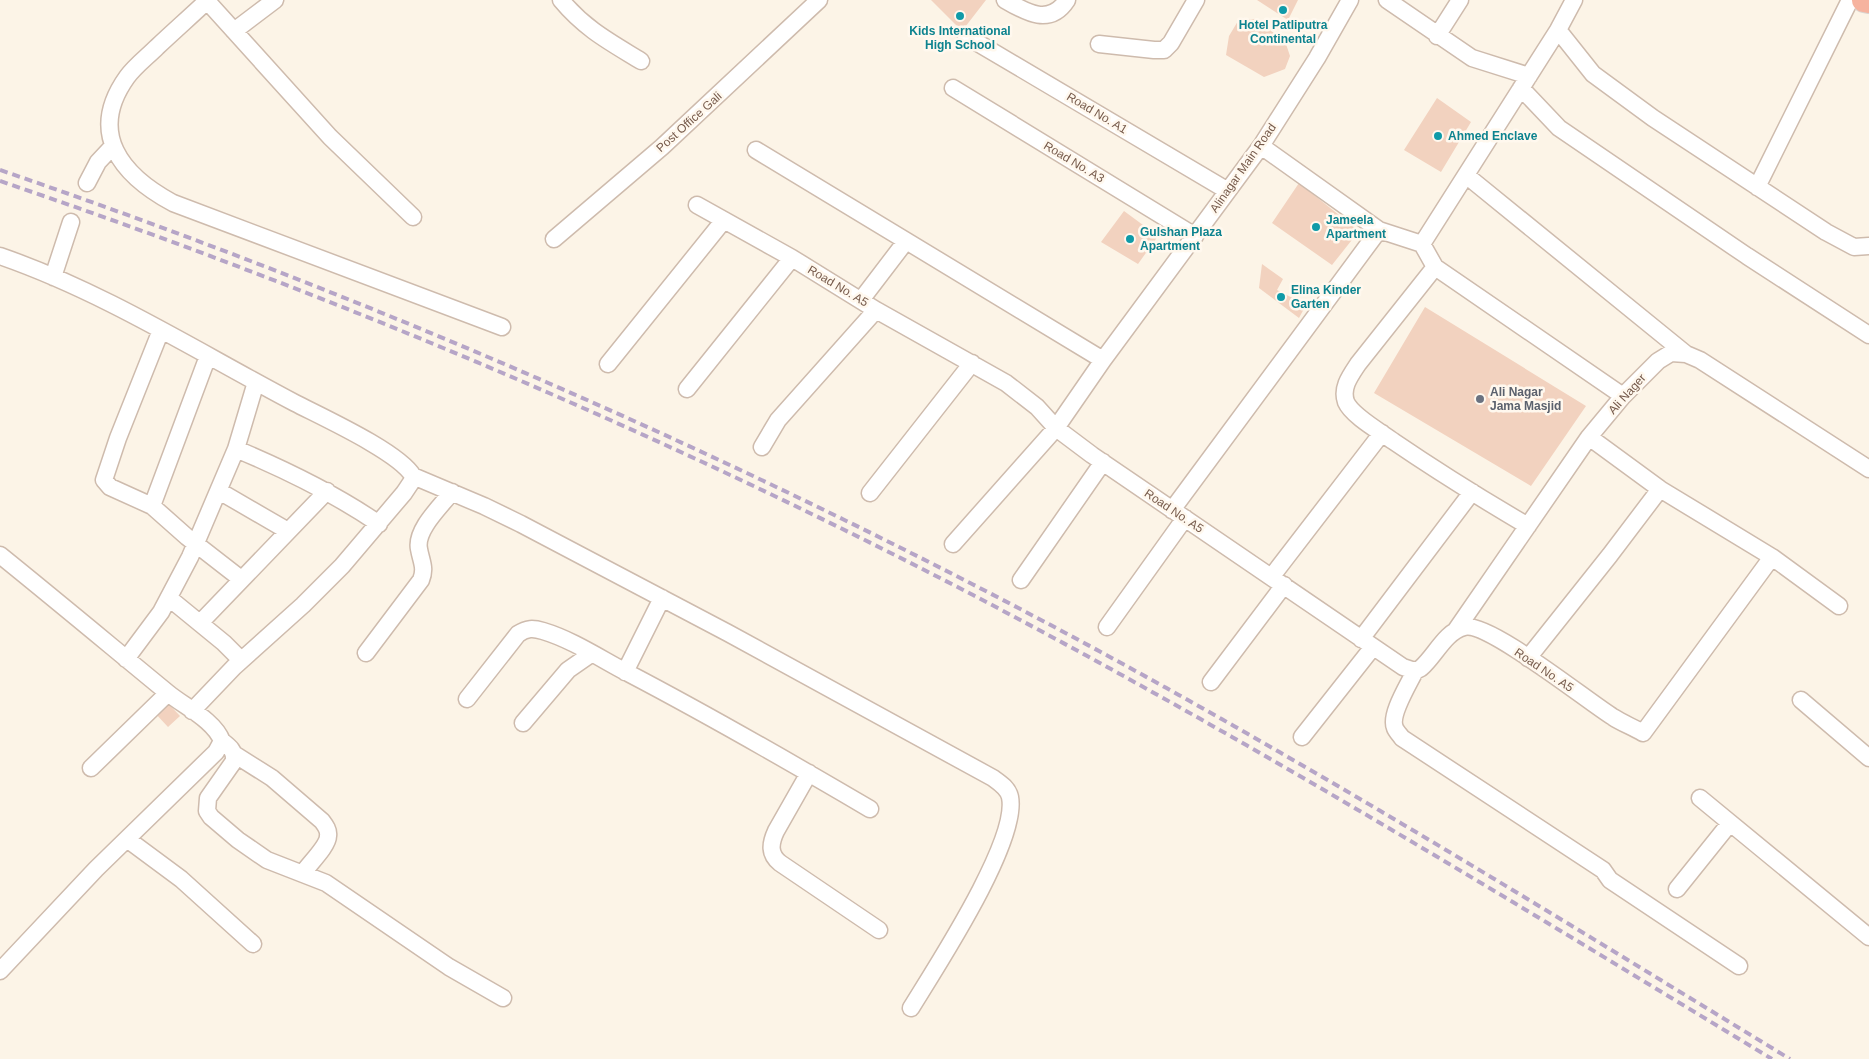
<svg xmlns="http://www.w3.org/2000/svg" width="1869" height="1059" font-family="Helvetica,sans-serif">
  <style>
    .building { fill: #f2d2bf }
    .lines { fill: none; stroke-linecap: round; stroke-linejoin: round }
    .minor-casing { stroke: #cebbad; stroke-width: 19 }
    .highway-casing { stroke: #dbd4d0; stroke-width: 26 }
    .minor { stroke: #fff; stroke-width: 16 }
    .highway { stroke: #f6b39f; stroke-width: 24 }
    .rail { stroke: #b6a5c7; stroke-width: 4; stroke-dasharray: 8 5; stroke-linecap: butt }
    .culture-dot { fill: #0f9aa8; stroke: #fff8ee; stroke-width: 2 }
    .worship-dot { fill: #6b7280; stroke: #fff8ee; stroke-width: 2 }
    .labels { text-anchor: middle; stroke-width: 5; stroke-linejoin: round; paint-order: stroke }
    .culture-label { font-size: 12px; font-weight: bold; fill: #0d838f; stroke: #fff8ee; text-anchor: start }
    .street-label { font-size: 12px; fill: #765a4b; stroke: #fff8ee }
    .worship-label { font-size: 12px; font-weight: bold; fill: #5b616d; stroke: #fff8ee; text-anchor: start }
  </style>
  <rect width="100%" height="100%" fill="#fcf4e7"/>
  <path class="building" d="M931,0H986L962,31Z
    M1257,0H1298L1288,20Z
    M1255,19L1285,41L1290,56L1285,69L1264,77L1226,55L1229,36L1238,21Z
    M1437,98L1471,122L1441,172L1404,150Z
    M1299,183L1359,231L1332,265L1272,223Z
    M1124,211L1158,236L1138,264L1101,242Z
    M1262,264L1283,279L1277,290L1306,305L1299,318L1259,288Z
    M1425,307L1586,406L1531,486L1374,393Z
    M165,700L180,716L168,727L154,712Z"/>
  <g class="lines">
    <g class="minor-casing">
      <path id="minor" d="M208,0C191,16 174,31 157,47C147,57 135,66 127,77C87,133 121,175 173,203L502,327
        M561,0C585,29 610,42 641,61
        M1005,0C1027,13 1050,26 1067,0
        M1387,0L1472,58L1529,76
        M207,1L330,137L413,217
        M1558,30L1593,74L1653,118L1826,232L1854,247L1869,246
        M234,31L275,0
        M966,36L1228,191
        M1437,36L1460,0
        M1099,44L1154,50H1164L1171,43L1196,0
        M953,88L1195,236
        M1521,88L1559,128L1747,256L1869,335
        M1261,146L1379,230L1422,244L1435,267L1623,396
        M756,150L1103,360
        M1467,176L1686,354
        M87,183L98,162L113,146
        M1757,187L1850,0
        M697,205L792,258L876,310L1006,383L1037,407L1056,428L1092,455L1403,667L1415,671L1421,668C1435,656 1445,632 1464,627C1488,621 1587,701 1613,717C1622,723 1633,727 1643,733L1772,557L1660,489L1589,437
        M554,239L662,147L819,0
        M1422,244L1558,30L1574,0
        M0,256C104,292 198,352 295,403C322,417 399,452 413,476L412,481L404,493L342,566L303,605L234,667L192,711
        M1435,267L1358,364C1350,376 1341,388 1346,402C1352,416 1381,432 1393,441C1437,471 1482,499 1528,526
        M53,277L71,222
        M861,300L906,241
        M161,330L118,438L104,480L110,487L152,506L187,537L241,579
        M608,364L724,220
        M687,389L792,258
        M762,447L778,420L876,310
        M236,449C286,470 334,493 379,524
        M413,476L484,506L521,524L728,633L993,778C1000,783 1008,788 1010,797C1019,841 936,967 911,1008
        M219,491L288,531
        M870,493L972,363
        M152,506L208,356
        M1172,510L1379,230
        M953,544L1056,428L1103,360L1261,146L1317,58L1350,0
        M0,555C57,601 112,647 168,693C185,707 214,720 222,741L216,752L96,869L0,971
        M1772,557L1839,606
        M1272,576L1382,433
        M1021,580L1103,462
        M169,598L224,643L241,660
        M200,623L327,491
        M1107,627L1185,518
        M1456,630L1589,437L1623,396L1658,361L1671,353L1686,354L1700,360L1869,469
        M1361,639L1472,492
        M366,653L421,580C426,568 421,561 419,549C415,530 441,506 452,492
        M1528,658L1610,555L1660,489
        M126,659L161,612L190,557L236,449L256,382
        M1415,671C1409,684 1389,715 1395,728C1396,731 1400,735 1402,738L1603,870L1610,880L1739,966
        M625,672L662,598
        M1211,682L1284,585
        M467,699L518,634C527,628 533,628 543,631C573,640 601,659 628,673C710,716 790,762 870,809
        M1801,700L1869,758
        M523,723L568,670L591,654
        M1302,737L1373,647
        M222,741C230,747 235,751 234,761L208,798L207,811L211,817L238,840L267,860L326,883L449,967L503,998
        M234,754L272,778L322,821C325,825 329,830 328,836C328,846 309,864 303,873
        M91,768L168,693
        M809,773L776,831C770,844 769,854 780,863L879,930
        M1700,798L1869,937
        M127,839L181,879L253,944
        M1677,889L1730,823"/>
    </g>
    <g class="highway-casing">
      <path id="highway" d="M1864,0L1869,1"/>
    </g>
    <use href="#minor" class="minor"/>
    <use href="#highway" class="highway"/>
    <path class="rail" d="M0,170C333,284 659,423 972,584C1253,728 1521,895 1790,1059
      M0,181C333,294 659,432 971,594C1245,737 1508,899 1772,1059"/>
  </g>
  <g class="culture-dot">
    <circle cx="1283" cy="10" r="5"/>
    <circle cx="960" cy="16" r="5"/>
    <circle cx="1438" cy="136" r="5"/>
    <circle cx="1316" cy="227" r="5"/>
    <circle cx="1130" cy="239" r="5"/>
    <circle cx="1281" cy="297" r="5"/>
  </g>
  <circle class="worship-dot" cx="1480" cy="399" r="5"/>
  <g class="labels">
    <g class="culture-label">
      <text x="1283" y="29" text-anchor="middle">Hotel Patliputra<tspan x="1283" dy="14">Continental</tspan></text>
      <text x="960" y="35" text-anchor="middle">Kids International<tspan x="960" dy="14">High School</tspan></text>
      <text x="1448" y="140">Ahmed Enclave</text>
      <text x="1326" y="224">Jameela<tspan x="1326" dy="14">Apartment</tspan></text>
      <text x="1140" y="236">Gulshan Plaza<tspan x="1140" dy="14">Apartment</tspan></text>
      <text x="1291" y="294">Elina Kinder<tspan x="1291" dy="14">Garten</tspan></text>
    </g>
    <g class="street-label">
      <text transform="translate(1097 113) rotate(31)" y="4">Road No. A1</text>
      <text transform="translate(689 122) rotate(-42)" y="4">Post Office Gali</text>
      <text transform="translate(1074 162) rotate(31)" y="4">Road No. A3</text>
      <text transform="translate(1243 168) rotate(-55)" y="4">Alinagar Main Road</text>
      <text transform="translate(838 286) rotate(31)" y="4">Road No. A5</text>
      <text transform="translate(1627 394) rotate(-48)" y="4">Ali Nager</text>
      <text transform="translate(1174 511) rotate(34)" y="4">Road No. A5</text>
      <text transform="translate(1544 670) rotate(34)" y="4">Road No. A5</text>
    </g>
    <g class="worship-label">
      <text x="1490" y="396">Ali Nagar<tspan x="1490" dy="14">Jama Masjid</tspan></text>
    </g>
  </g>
</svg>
